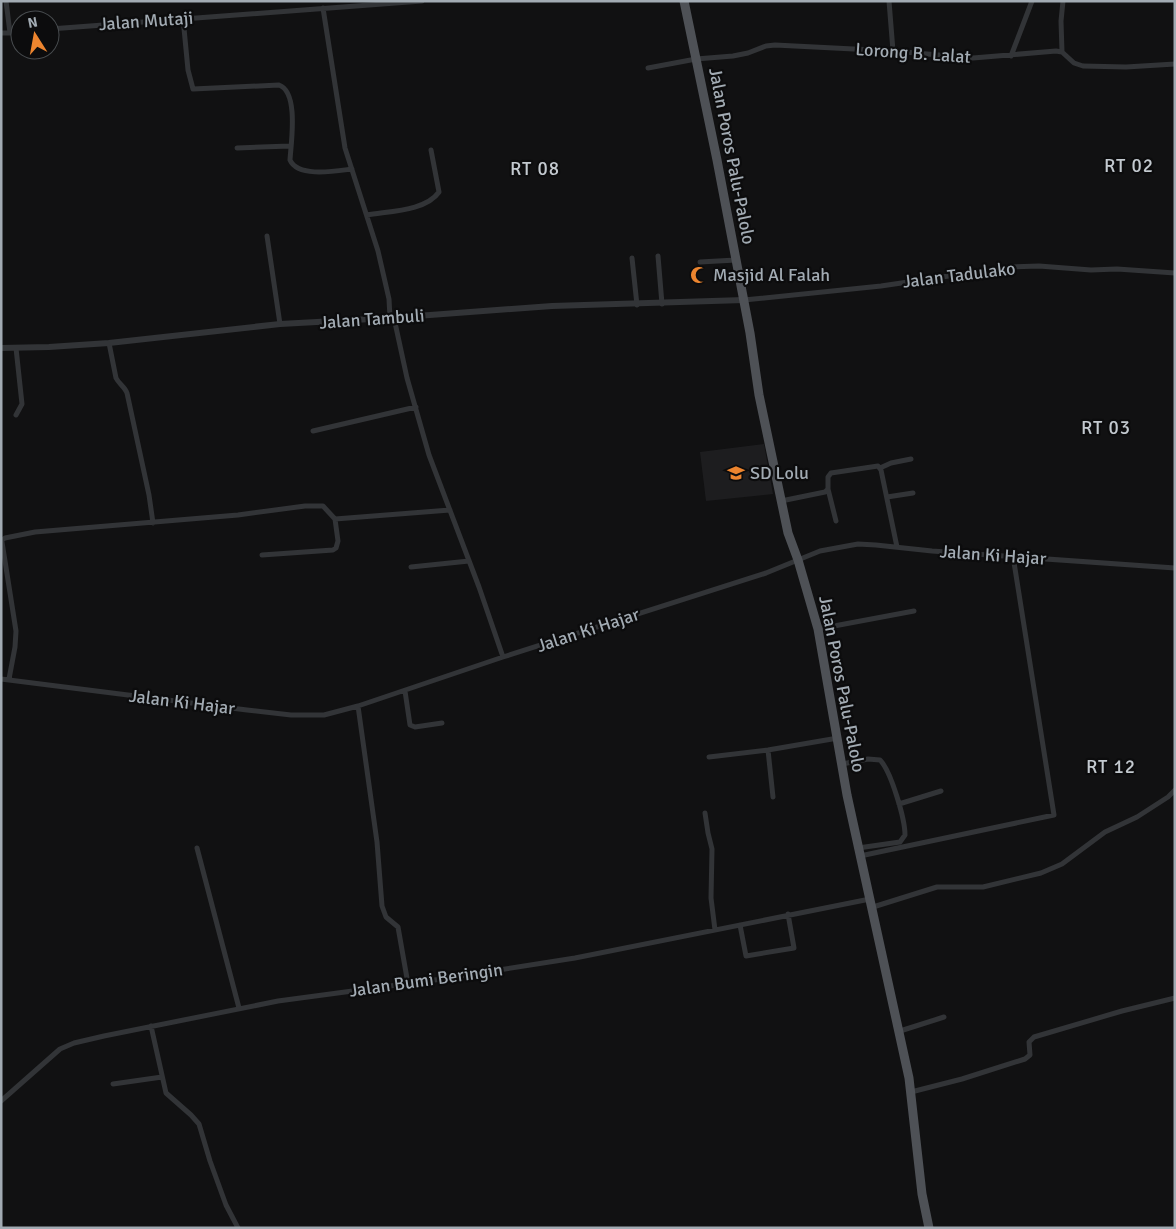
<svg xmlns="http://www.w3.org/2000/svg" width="1176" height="1229" font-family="Signika,sans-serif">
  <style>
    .built { fill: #1d1d1f }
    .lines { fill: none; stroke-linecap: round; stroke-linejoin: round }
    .minor { stroke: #323437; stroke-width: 5 }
    .tertiary { stroke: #323437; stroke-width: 6 }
    .primary { stroke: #4e5156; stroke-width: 9 }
    .labels { text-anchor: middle; stroke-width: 4.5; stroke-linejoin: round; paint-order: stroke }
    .street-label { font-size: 18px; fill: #a2abb3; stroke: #0c0c0d }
    .poi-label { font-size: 18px; fill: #a2abb3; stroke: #0c0c0d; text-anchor: start }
    .neighbourhood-label { font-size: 19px; letter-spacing: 1px; fill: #c3c9cf; stroke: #0c0c0d }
  </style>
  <rect width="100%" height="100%" fill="#111112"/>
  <path class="built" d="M764,444L773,494L706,501L700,452Z"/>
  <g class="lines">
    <path class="minor" d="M6,1L10,33
      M889,1L893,51
      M323,8L345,148L378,251L389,299L390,318
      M183,18L188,70L193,89L279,85C299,92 291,143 290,160C298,178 336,171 352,169
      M50,29L422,1
      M1,33L20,32
      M1062,52L1061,21L1063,1
      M1011,56L1032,1
      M648,68L696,59L733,56L748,53L766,46L775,45L893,51L973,58L1056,51L1062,52L1074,63L1083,66L1126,67L1175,64
      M237,148L290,146
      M367,215C389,211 426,211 439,192L431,150
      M267,236L280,324
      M658,256L662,304
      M632,258L637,305
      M700,262L736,260
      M744,300L881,286L1010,267L1039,266L1091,270L1117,269L1175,273
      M394,318L407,378L429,455L479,587L503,657
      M109,343L116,378C119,384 125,387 127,393L149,495L153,523
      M16,415L22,404L16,348
      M313,431L416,407
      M880,468L891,463L911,459
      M828,489L836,521
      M887,497L913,493
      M781,501L825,492L828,489V477L831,473L878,466L881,470L897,547
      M262,555L333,550L336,548L338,541L335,519
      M411,567L469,561
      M818,629L914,611
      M1,679L247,710L291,715H324L358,706L503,657L766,573L820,551L847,546L858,544L876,545L932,551L1175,568
      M9,679L15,647L16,631L2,542V540L5,538L35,532L238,515L305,506H323L335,519L450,510
      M405,691L410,725L415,727L442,723
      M358,706L377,842L382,906L386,917L398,927L408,984
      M768,750L773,797
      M709,757L768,750L838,738
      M842,764L868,759L880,760C891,771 905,819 905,835L900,842L858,848
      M899,804L941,791
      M705,813L708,833L712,849L711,898L715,930
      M197,848L239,1008
      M860,856L1054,815L1013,556
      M873,907L937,887H983L1041,873L1062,864L1105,832L1137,817L1168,797L1175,790
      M740,925L746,956L794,948L788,914
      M151,1026L166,1093L191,1115L199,1124L210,1161L226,1205L238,1228
      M900,1031L944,1017
      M113,1084L162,1077
      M911,1092L962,1079L1025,1059L1030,1055L1029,1042L1034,1037L1122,1011L1175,998
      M1,1101L60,1049L74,1043L104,1036L278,1001L442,979L575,958L870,899"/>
    <path class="tertiary" d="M1,348L49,347L109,343L280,324L390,318L552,306L744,300"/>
    <path class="primary" d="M684,1L717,160L750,333L759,395L788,533L798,560L818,629L847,795L909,1078L922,1194L929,1228"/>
  </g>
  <defs>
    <g id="mosque-bare" transform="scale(1.35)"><path d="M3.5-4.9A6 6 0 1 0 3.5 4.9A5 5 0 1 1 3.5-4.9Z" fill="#ec852f" stroke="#0c0c0d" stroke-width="2.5" paint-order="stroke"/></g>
    <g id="school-bare" transform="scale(1.35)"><path d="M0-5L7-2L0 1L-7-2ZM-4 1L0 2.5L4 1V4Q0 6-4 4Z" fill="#ec852f" stroke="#0c0c0d" stroke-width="2.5" paint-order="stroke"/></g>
  </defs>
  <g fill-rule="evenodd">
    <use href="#mosque-bare" x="699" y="275"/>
    <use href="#school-bare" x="736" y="473"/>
  </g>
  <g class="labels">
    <g class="street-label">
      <text transform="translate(146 21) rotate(-4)" y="6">Jalan Mutaji</text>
      <text transform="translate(913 53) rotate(4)" y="6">Lorong B. Lalat</text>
      <text transform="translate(732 156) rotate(79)" y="6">Jalan Poros Palu-Palolo</text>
      <text transform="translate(959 275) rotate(-7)" y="6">Jalan Tadulako</text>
      <text transform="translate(372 319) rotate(-4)" y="6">Jalan Tambuli</text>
      <text transform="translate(993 555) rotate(4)" y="6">Jalan Ki Hajar</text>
      <text transform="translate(588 630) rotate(-18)" y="6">Jalan Ki Hajar</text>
      <text transform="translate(842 684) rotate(79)" y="6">Jalan Poros Palu-Palolo</text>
      <text transform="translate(182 702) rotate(7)" y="6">Jalan Ki Hajar</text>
      <text transform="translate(426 980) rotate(-8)" y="6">Jalan Bumi Beringin</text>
    </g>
    <g class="poi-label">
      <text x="713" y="281">Masjid Al Falah</text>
      <text x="750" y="479">SD Lolu</text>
    </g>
    <g class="neighbourhood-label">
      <text x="1129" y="172">RT 02</text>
      <text x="535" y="175">RT 08</text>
      <text x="1106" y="434">RT 03</text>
      <text x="1111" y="773">RT 12</text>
    </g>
  </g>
  <rect width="1176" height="1229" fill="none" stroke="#a2abb3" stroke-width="5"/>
  <g transform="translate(35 35) rotate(349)"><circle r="24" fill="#0c0c0d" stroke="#484c4f"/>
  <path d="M0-4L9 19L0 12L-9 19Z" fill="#ec852f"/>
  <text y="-8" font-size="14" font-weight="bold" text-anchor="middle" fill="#a2abb3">N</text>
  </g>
</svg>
